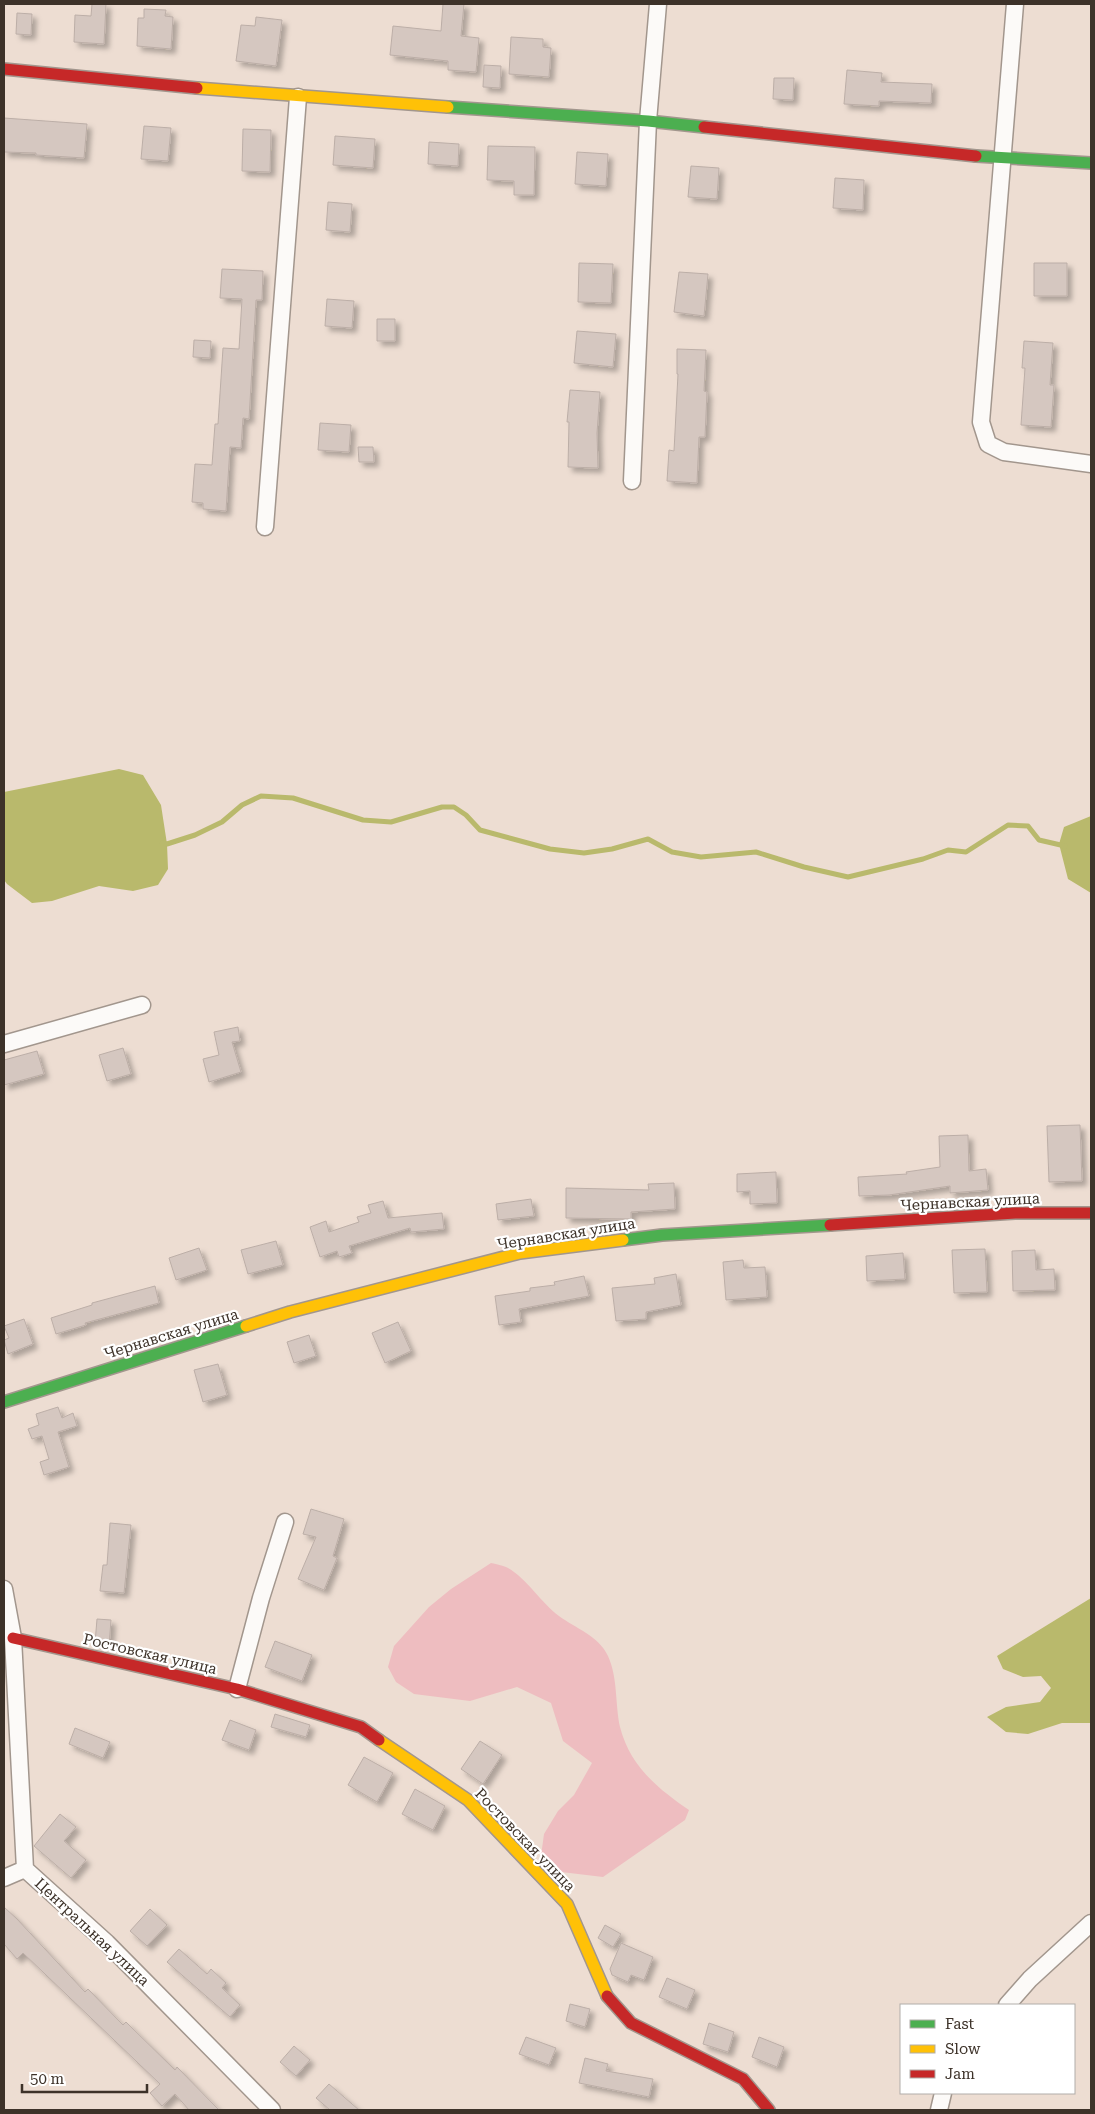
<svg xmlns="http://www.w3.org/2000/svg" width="1095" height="2114" font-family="'Roboto Serif',serif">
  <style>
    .green { fill: #eebdc0 }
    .water { fill: #b9b96c }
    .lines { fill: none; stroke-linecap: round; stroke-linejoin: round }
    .stream { stroke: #b9b96c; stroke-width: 5 }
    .building { fill: #d5c7c0; stroke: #bcaea7; filter: url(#shadow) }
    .street-casing { stroke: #a2968d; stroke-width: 19 }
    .fast-casing { stroke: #a2968d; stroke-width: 14 }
    .slow-casing { stroke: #a2968d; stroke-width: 14 }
    .jam-casing { stroke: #a2968d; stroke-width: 14 }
    .street { stroke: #fcfaf8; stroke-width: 16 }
    .fast { stroke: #4caf50; stroke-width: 11 }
    .slow { stroke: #ffc107; stroke-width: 11 }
    .jam { stroke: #c62828; stroke-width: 11 }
    .labels { text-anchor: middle; stroke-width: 4.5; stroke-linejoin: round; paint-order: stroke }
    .street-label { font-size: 15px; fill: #3d3229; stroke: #fff }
  </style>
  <defs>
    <filter id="shadow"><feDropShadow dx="4.5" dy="4.5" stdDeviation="2.5" flood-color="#0004"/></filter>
  </defs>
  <rect width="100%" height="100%" fill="#edddd2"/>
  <path class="green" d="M491,1563C496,1564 501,1565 506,1567C525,1576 541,1603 559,1616C575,1628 599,1636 608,1656C618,1678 615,1704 620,1727C630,1766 657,1788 689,1810L685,1820L603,1877L553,1871L541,1856L544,1834L558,1811L574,1795L592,1763L563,1741L551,1703L517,1687L470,1701L414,1694L396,1682L388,1667L394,1646L429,1607L451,1589Z"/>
  <path class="water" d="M119,769L143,775L161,805L167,844L168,869L158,885L133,891L99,886L52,901L32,903L7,884L4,880V792Z
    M1091,816V893L1068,879L1059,844L1064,827Z
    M1091,1598V1723H1062L1028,1734L1006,1732L987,1717L1006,1707L1040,1702L1051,1688L1041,1676L1023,1677L1003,1669L997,1656Z"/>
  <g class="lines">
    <path class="stream" d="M162,843L167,844L195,835L222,822L242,805L261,796L293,798L363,820L391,822L442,807H454L466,815L480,830L550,849L584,853L612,849L648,839L672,852L701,857L756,852L804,867L848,877L923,859L948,850L966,852L1008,825L1028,826L1039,840L1065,846"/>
  </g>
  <path class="building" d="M92,4H106L104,44L74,42L75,15L91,16Z
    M443,4H464L461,36L479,38L476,72L448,70V61L390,55L393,26L441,31Z
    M144,9L166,10L165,16L173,17L171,49L137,46L138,18H144Z
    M17,13L32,14L31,35L16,34Z
    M256,17L282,20L276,66L236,61L241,25L255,26Z
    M511,37L543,39V47L551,48L549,77L509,74Z
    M484,65L501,66L500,88L483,87Z
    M847,70L882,73L881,82L932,84L931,103L879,101V106L844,104Z
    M774,78H794L793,100L773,99Z
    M4,118L87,124L84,158L36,155V153L4,152Z
    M144,126L171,128L168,161L141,159Z
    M243,129L271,130L270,172L242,171Z
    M335,136L375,139L373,168L333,165Z
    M429,142L459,144L458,166L428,164Z
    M488,146L535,147L534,195H514V181L487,180Z
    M577,152L608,154L606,186L575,184Z
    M691,166L719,168L717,199L688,197Z
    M835,178L864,180L863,210L833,208Z
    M328,202L352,204L350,232L326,230Z
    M579,263L613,264L611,303L578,302Z
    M1034,263H1067V296H1034Z
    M222,269L263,271L262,300H256L249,419L243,418L241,448L230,447L226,511L203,509V503L192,502L195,464L212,465L215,424H218L223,348L239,349L242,299L220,298Z
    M679,272L708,274L704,316L674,312Z
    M327,299L354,301L352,328L325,326Z
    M377,319H395V341H377Z
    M577,331L616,334L613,367L574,363Z
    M194,340L211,341L210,358L193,357Z
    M1024,341L1053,343L1050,385H1054L1051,427L1021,425L1025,368H1022Z
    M677,349L706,350L704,391L707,392L705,437H699L697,483L667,481L669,450L674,451L678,374H677Z
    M570,390L600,392L597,433L598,468L568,467L569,422H567Z
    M320,423L351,425L349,452L318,450Z
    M358,447H373L374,462H359Z
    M238,1027L240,1041L232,1042L241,1072L209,1082L203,1059L219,1055L214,1032Z
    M123,1048L131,1074L107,1081L99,1055Z
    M37,1051L44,1074L4,1085V1060Z
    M1080,1125L1082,1181L1049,1182L1047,1126Z
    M968,1135L969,1171L986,1169L988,1190L950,1193V1186L889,1195L859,1196L858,1177L907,1174L906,1172L940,1167L939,1136Z
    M776,1172L777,1203L750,1204V1191L737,1192V1174Z
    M674,1183L675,1209L631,1212V1219L566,1218V1188L649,1190L648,1184Z
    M531,1199L534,1216L498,1220L496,1204Z
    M383,1201L388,1218L442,1213L444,1229L411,1232L410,1228L349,1246L352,1253L339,1257L337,1251L320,1257L310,1227L326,1221L329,1232L359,1222L357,1217L371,1213L368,1205Z
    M276,1241L283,1265L248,1274L241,1250Z
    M199,1248L207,1270L176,1280L169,1258Z
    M985,1249L987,1292L954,1293L952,1250Z
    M1035,1250L1036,1270L1054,1269L1055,1290L1013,1291L1012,1251Z
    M903,1253L905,1279L867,1281L866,1256Z
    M743,1260L744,1268L765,1267L767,1297L726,1300L723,1262Z
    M676,1274L681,1305L646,1312V1319L616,1321L612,1288L655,1284L654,1278Z
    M584,1276L589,1296L519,1309L521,1322L499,1325L495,1296L530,1291V1288L555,1285L554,1282Z
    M155,1286L159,1303L85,1323L86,1325L56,1334L51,1318L92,1305V1303Z
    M24,1319L33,1344L8,1354L4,1340L9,1338L4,1326Z
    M398,1322L411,1351L385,1363L372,1333Z
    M309,1335L316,1356L294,1363L287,1342Z
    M218,1364L227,1395L203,1402L194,1370Z
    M58,1407L62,1418L73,1413L77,1426L58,1432L69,1467L44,1475L40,1462L49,1459L42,1436L32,1439L28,1429L39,1425L36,1414Z
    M311,1509L344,1519L333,1556L337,1558L324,1590L298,1579L316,1537L303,1534Z
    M110,1523L131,1525L124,1593L100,1591L103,1565H107Z
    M97,1619L111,1620L109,1646L95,1643Z
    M275,1641L312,1655L302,1681L265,1667Z
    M275,1714L310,1725L306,1737L271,1727Z
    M230,1720L256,1730L249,1750L222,1740Z
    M75,1728L110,1742L103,1758L69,1744Z
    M480,1741L502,1755L483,1784L461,1769Z
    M364,1757L393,1773L377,1802L348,1785Z
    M415,1789L445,1806L433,1830L402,1814Z
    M60,1814L76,1827L64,1841L86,1860L71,1878L34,1846Z
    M4,1907L17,1919L85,1992L88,1989L123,2025L126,2022L175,2070L177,2067L219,2110H189L175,2094L162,2106L150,2093L160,2084L23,1953L17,1959L4,1944Z
    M150,1909L167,1925L147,1946L130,1931Z
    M605,1925L621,1934L613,1947L598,1938Z
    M621,1943L653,1957L644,1980L631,1975L628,1982L612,1975L610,1969Z
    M179,1949L207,1974L211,1969L226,1983L222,1988L240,2005L230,2017L167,1962Z
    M667,1978L695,1990L687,2009L659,1997Z
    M570,2004L590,2009L585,2027L566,2021Z
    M709,2023L734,2032L728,2052L703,2044Z
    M526,2037L556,2048L549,2065L519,2054Z
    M759,2037L784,2047L777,2067L752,2057Z
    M294,2046L310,2060L296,2076L280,2062Z
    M585,2058L608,2064L606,2071L653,2079L649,2097L579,2083Z
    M329,2084L359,2110H330L316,2098Z"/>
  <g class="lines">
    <g class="street-casing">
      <path id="street" d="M1015,4L981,422L988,444L1004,452L1091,464
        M632,481L648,121L658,4
        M265,527L298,97
        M4,1044L142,1005
        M4,1589L13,1638L25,1869L107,1943L272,2110
        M237,1689L261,1598L285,1522
        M4,1878L25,1869
        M1007,2005L1030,1979L1091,1923
        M939,2110L943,2093"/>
    </g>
    <g class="fast-casing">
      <path id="fast" d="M448,107L648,121L704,127
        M976,156L1091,163
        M623,1240L662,1235L830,1225
        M4,1402L246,1326"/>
    </g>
    <g class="slow-casing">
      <path id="slow" d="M197,88L448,107
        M246,1326L290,1312L520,1253L623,1240
        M379,1740L468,1800L567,1904L607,1996"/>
    </g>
    <g class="jam-casing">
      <path id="jam" d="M4,69L197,88
        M704,127L976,156
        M830,1225L1015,1213H1091
        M13,1638L237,1689L361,1727L379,1740
        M607,1996L631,2023L743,2079L769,2110"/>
    </g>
    <use href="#street" class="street"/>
    <use href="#fast" class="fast"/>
    <use href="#slow" class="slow"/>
    <use href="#jam" class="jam"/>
  </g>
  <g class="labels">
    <g class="street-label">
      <text transform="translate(970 1202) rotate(-3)" y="5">Чернавская улица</text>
      <text transform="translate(566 1234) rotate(-9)" y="5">Чернавская улица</text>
      <text transform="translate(171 1334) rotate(-17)" y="5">Чернавская улица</text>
      <text transform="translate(150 1654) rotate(13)" y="5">Ростовская улица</text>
      <text transform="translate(525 1840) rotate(46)" y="5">Ростовская улица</text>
      <text transform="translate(92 1932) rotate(43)" y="5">Центральная улица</text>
    </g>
  </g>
  <rect width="1095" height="2114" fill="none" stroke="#3d3229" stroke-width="10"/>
  <rect x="900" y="2004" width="175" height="90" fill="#ffffff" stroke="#b1ada9"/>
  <rect x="910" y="2020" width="25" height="8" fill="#4caf50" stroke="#b1ada9"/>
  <text x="945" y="2029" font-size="15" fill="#3d3229">Fast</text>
  <rect x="910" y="2045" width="25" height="8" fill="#ffc107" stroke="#b1ada9"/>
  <text x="945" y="2054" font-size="15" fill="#3d3229">Slow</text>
  <rect x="910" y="2070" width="25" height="8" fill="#c62828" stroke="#b1ada9"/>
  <text x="945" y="2079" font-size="15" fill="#3d3229">Jam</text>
  <path d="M22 2084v8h125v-8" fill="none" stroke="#3d3229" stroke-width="2.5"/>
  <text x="30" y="2084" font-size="15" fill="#3d3229" stroke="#ffffff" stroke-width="4" paint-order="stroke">50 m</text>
</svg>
